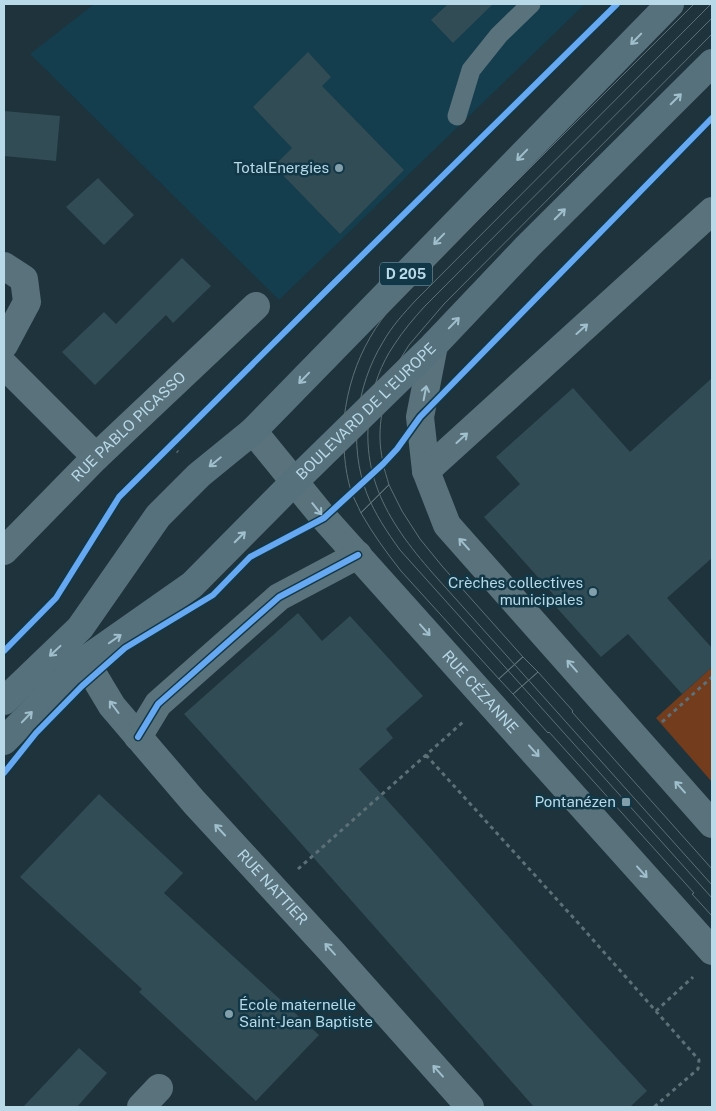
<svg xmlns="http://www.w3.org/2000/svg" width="716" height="1111" font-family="'Public Sans',sans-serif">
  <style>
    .built { fill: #143d4d }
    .green { fill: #723c1d }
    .building { fill: #314c55 }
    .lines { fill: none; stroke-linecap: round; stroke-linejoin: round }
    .path { stroke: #5c7078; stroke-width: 3; stroke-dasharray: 4 4; stroke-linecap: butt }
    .lane { stroke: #5a727c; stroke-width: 19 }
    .street { stroke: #5a727c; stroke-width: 28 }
    .primary { stroke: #56717c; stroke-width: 28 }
    .tram { stroke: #5d7078; stroke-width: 1 }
    .cycleway-casing { stroke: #123847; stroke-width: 9 }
    .cycleway { stroke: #66a8f1; stroke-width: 6 }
    .oneway { stroke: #a0bfcd }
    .poi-dot { fill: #829fab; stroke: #123847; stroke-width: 2 }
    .labels { text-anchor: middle; stroke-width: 5; stroke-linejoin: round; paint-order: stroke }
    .shield { fill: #123847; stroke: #86a9b8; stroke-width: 1 }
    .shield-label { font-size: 14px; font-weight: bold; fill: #b8d9e8 }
    .poi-label { font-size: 15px; fill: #b8d9e8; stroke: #123847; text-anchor: end }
    .street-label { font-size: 15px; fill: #b8d9e8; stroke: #123847 }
  </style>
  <rect width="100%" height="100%" fill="#1e333b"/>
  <path class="built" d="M94,4H585L279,300L30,54Z"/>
  <path class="green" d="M712,667V782L656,718Z"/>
  <path class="building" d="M448,4H493L453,43L431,20Z
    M308,52L331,77L322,86L404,170L340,234L274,166L292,148L253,107Z
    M4,111L60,116L56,161L4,156Z
    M98,178L134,215L104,245L66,207Z
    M182,258L211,286L173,323L166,315L95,385L62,352L104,312L116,324Z
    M712,378V558L667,598L712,648V667L682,694L628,634L601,657L557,608L561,603L484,517L520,484L496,457L573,388L630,452Z
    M298,613L322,641L350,616L423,696L386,729L393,738L359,769L424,841L582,1020L647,1091L630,1107H534L289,830L184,714Z
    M99,794L183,873L164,893L319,1035L256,1101L139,992L142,989L20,877Z
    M79,1048L107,1073L77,1107H23Z"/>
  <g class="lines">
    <path class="path" d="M171,446L178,452
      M662,722L712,677
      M426,755L580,925L699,1060L698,1069L654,1107
      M298,869L463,722
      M656,1011L693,977"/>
    <path class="lane" d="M457,116L471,70L499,35L531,4"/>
    <g class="street">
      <path d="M4,266L24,279L27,302L4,345"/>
      <path d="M434,345L420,417L426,471L447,525L712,824"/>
      <path d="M4,365L96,457"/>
      <path id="s1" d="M253,431L324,518L712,951"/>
      <path d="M426,471L712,211"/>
      <path id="s2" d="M4,551L96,457L256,306"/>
      <path id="s3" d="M88,658L94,676L112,706L194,802L331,951L470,1107"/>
      <path d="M138,737L158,704L279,597L358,555"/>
      <path d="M141,1107L159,1088"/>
    </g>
    <g class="primary">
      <path d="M4,701L80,628L158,516L199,475L253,431L670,4"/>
      <path id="s4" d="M4,741L51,693L88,658L192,585L295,481L434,345L526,248L712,63"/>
    </g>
    <path class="tram" d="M711,4L416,300C404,313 392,326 383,342C356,386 348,445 367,494C375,514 387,532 400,550L712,898
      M712,18L425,306C414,318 403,331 394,345C381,364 373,386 370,409C358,485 398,535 446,588L712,885
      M396,366C384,397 375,428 383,462C384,470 387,477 389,485L361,513C358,506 354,499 351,491C344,468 343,443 344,419Z
      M376,386L396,366L409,345L444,304L712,34
      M360,402L344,419C351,357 379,313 426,272L694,4
      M389,485L402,511L420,539L442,566L523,657L499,679L401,571C386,552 373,534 361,513Z
      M523,657L538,672L513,694L499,679Z
      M712,869L572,712L573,711L538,672L513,694L548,733L549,732L559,743L694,893L692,894L712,916"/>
    <g class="cycleway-casing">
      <path id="cycleway" d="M4,651L56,598L119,497L330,287L617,4
        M138,737L158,704L279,597L358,555
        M4,773L36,733L82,686L125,648L213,595L250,557L324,518L383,464L397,449L420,417L712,118"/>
    </g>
    <use href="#cycleway" class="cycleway"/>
  </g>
  <defs><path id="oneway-shaft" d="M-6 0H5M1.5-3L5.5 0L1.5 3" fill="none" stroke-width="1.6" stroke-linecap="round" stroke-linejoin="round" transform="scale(1.25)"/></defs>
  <g class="oneway">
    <use href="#oneway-shaft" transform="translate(636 39) rotate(134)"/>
    <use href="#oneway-shaft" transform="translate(676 99) rotate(-45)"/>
    <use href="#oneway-shaft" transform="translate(522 155) rotate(134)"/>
    <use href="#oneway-shaft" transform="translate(560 214) rotate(-45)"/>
    <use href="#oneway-shaft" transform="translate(439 239) rotate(134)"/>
    <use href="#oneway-shaft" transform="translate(454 323) rotate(-46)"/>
    <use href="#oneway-shaft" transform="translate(582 329) rotate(-42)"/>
    <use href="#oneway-shaft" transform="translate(304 378) rotate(134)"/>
    <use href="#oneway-shaft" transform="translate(425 393) rotate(-79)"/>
    <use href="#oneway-shaft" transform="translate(462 438) rotate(-42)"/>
    <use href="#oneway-shaft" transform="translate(215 462) rotate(141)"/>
    <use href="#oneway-shaft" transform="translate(317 509) rotate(51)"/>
    <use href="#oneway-shaft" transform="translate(240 537) rotate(-45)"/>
    <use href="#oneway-shaft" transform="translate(464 544) rotate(-132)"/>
    <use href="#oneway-shaft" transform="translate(425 630) rotate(48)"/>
    <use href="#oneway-shaft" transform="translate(115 639) rotate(-35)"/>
    <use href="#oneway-shaft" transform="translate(55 651) rotate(137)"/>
    <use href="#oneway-shaft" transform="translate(572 666) rotate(-131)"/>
    <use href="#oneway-shaft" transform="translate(114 707) rotate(-127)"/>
    <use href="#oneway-shaft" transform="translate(27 717) rotate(-46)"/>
    <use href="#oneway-shaft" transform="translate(534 751) rotate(48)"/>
    <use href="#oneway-shaft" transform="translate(680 787) rotate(-132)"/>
    <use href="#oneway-shaft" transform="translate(220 830) rotate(-133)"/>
    <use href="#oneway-shaft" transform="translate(642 872) rotate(48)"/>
    <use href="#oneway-shaft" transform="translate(330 949) rotate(-132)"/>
    <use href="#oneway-shaft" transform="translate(438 1071) rotate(-132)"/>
  </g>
  <g class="poi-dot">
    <circle cx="339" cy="168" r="5"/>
    <circle cx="593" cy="592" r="5"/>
    <rect x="621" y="797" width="10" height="10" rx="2.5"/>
    <circle cx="229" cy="1014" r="5"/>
  </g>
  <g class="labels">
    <rect class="shield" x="380" y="262.5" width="52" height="23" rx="4"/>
    <g class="shield-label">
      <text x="406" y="279">D 205</text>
    </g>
    <g class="poi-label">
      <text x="329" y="173">TotalEnergies</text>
      <text x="583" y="588">Crèches collectives<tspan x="583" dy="17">municipales</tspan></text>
      <text x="616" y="807">Pontanézen</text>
      <text x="239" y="1010" text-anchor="start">École maternelle<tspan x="239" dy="17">Saint-Jean Baptiste</tspan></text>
    </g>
    <g class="street-label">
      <text dy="5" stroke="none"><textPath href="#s4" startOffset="491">BOULEVARD DE L'EUROPE</textPath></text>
      <text dy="5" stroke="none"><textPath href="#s2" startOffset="176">RUE PABLO PICASSO</textPath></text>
      <text dy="5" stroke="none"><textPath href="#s1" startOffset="346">RUE CÉZANNE</textPath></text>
      <text dy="5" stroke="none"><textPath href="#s3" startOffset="296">RUE NATTIER</textPath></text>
    </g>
  </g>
  <rect width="716" height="1111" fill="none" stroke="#b8d9e8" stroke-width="10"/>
</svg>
